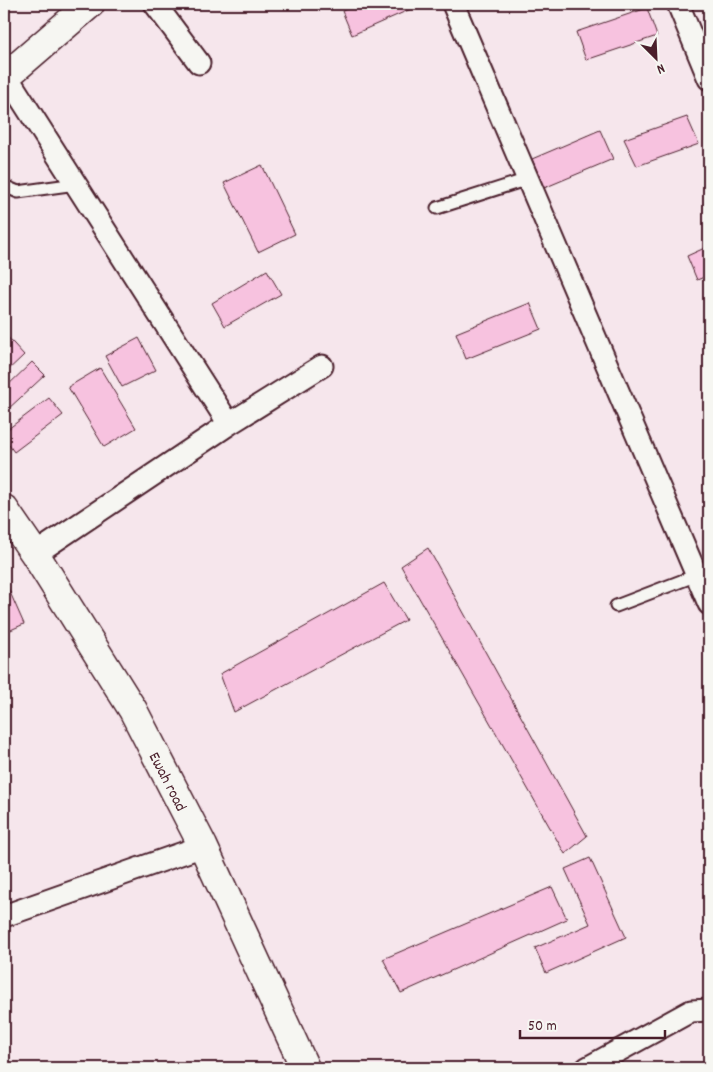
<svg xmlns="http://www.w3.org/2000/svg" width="713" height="1072" font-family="Dekko,sans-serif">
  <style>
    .building { fill: #f7c2df; stroke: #4a1f2b }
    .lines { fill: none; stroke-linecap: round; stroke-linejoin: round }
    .lane-casing { stroke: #4a1f2b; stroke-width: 15 }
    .street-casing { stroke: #4a1f2b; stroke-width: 25 }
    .secondary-casing { stroke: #4a1f2b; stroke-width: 31 }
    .lane { stroke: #f6f6f2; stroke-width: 11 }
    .street { stroke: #f6f6f2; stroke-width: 21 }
    .secondary { stroke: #f6f6f2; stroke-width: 28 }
    .labels { text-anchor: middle; stroke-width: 4.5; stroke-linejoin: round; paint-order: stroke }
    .street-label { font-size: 16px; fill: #4a1f2b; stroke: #f6f6f2 }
  </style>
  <rect width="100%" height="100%" fill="#f6e6ec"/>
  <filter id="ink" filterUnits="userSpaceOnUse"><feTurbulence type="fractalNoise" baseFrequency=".02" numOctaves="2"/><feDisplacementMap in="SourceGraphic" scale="10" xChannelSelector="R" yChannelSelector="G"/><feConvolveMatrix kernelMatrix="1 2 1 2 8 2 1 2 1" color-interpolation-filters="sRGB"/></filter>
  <g filter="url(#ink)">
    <path class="building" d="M359,4H419L420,5L352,35L342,11Z
      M647,8L657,36L586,60L576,32Z
      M687,117L699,144L637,166L624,139Z
      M600,130L613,159L544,188L532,159Z
      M262,165L295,234L258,252L224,183Z
      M709,246V275L697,280L687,256Z
      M267,270L281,294L225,326L212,303Z
      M530,303L541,329L466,359L456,333Z
      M4,333L24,355L4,374Z
      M139,338L156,370L122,387L105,356Z
      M32,362L45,375L7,410L4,407V389Z
      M100,368L136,428L104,447L68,387Z
      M49,398L63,415L14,452L4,438V432Z
      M428,548L587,836L565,854L401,566Z
      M5,581L24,624L4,633V582Z
      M384,583L406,620L234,712L220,674Z
      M590,858L626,937L546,973L535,948L590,924L565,869Z
      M552,887L567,919L401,993L383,959Z"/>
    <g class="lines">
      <g class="lane-casing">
        <path id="lane" d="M4,186L18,192L76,184
          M437,208L528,179
          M616,606L697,575"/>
      </g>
      <g class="street-casing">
        <path id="street" d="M155,4L199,63
          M453,4L709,604
          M678,4L709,79
          M6,75L229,424
          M35,554L229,424L322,366
          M4,916L203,846
          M587,1068L691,1011L709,1010"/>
      </g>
      <g class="secondary-casing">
        <path id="secondary" d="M4,78L90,4
          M4,509L35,554L133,710L203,846L305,1068"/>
      </g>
      <use href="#lane" class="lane"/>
      <use href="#street" class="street"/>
      <use href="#secondary" class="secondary"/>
    </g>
  </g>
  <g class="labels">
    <g class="street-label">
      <text transform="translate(169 781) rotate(63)" y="6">Ewah road</text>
    </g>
  </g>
  <rect width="713" height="1072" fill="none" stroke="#f6f6f2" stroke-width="20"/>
  <rect x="10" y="10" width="693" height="1052" fill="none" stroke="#4a1f2b" stroke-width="2" filter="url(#ink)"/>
  <g transform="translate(656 58) rotate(156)" stroke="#f6f6f2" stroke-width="4" paint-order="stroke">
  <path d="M0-4L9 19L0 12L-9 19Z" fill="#4a1f2b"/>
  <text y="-8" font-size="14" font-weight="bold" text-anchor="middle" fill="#4a1f2b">N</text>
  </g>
  <path d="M520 1030v8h145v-8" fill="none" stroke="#4a1f2b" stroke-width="2.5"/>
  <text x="528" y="1030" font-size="15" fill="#4a1f2b" stroke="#f6f6f2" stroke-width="4" paint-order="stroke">50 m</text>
</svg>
